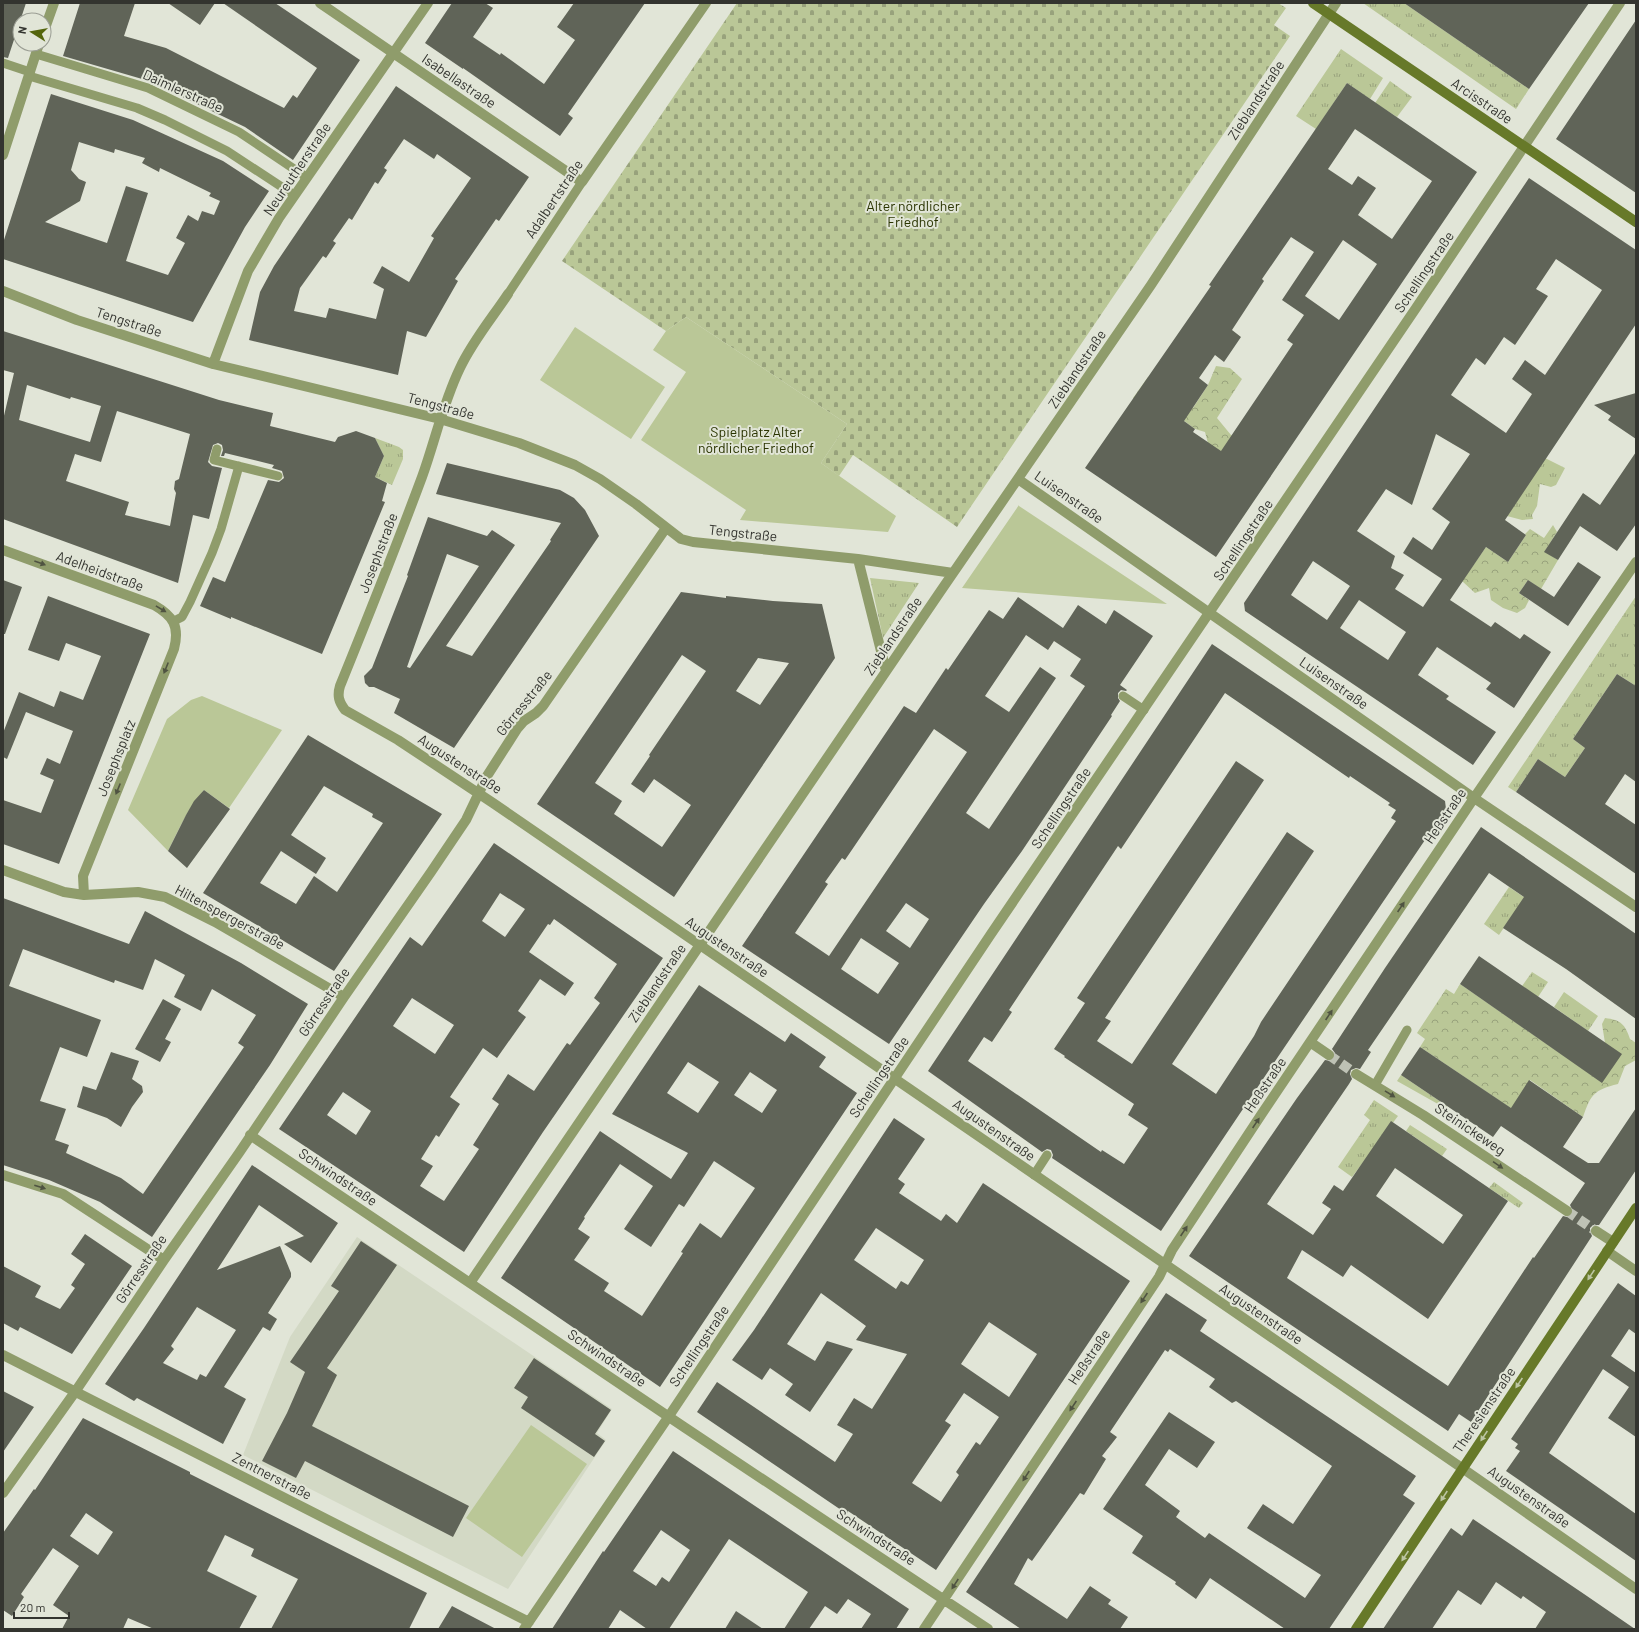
<svg xmlns="http://www.w3.org/2000/svg" width="1639" height="1632" font-family="Barlow,sans-serif">
  <style>
    .built { fill: #d3d9c5 }
    .grass { fill: url(#grass-tufts) }
    .forest { fill: url(#forest-crowns) }
    .cemetery { fill: url(#cemetery-stones) }
    .park { fill: #bac797 }
    .building { fill: #606458; fill-rule: evenodd }
    .lines { fill: none; stroke-linecap: round; stroke-linejoin: round }
    .street-tunnel { stroke: #bec2b5; stroke-width: 10; stroke-dasharray: 10 5; stroke-linecap: butt }
    .lane { stroke: #8f9c6b; stroke-width: 9 }
    .street { stroke: #8f9c6b; stroke-width: 10 }
    .secondary { stroke: #677929; stroke-width: 10 }
    .oneway { fill: #4f5341 }
    .oneway2 { fill: #bcc5a3 }
    .labels { text-anchor: middle; stroke-width: 4; stroke-linejoin: round; paint-order: stroke }
    .street-label { font-size: 14px; fill: #33342f; stroke: #e1e5d7 }
    .park-label { font-size: 14px; fill: #2a3400; stroke: #e1e5d7 }
  </style>
  <defs>
    <pattern id="grass-tufts" width="24" height="20" patternUnits="userSpaceOnUse"><rect width="24" height="20" fill="#bac797"/><path d="M3 7l-1-3M5 7V3M7 7l1-3M15 17l-1-3M17 17v-4M19 17l1-3" fill="none" stroke="#98a27c"/></pattern>
    <pattern id="forest-crowns" width="20" height="18" patternUnits="userSpaceOnUse"><rect width="20" height="18" fill="#bac797"/><path d="M2 6a3 3 0 1 1 6 0M12 15a3 3 0 1 1 6 0" fill="none" stroke="#98a27c"/></pattern>
    <pattern id="cemetery-stones" width="16" height="16" patternUnits="userSpaceOnUse"><rect width="16" height="16" fill="#bac797"/><path d="M2 7V4a2 2 0 0 1 4 0v3zM10 15v-3a2 2 0 0 1 4 0v3z" fill="#98a27c"/></pattern>
  </defs>
  <rect width="100%" height="100%" fill="#e1e5d7"/>
  <path class="built" d="M357,1237L612,1409L597,1433L606,1440L508,1589L243,1455L290,1337Z"/>
  <path class="grass" d="M1363,3H1404L1529,89L1516,109Z
    M1341,49L1383,78L1370,99L1347,83L1316,129L1296,116Z
    M1390,81L1412,97L1397,117L1375,103Z
    M375,438L399,447L403,450V459L392,485L375,477L384,456Z
    M1545,458L1565,468L1556,485L1551,487L1540,484L1537,506L1532,515L1533,519L1522,520L1507,516Z
    M870,578L919,583L883,638Z
    M1636,596V686L1617,674L1573,739L1585,748L1565,777L1538,759L1516,792L1508,787Z
    M1509,887L1565,925L1513,914L1499,935L1484,924Z
    M1532,972L1548,982L1538,997L1522,986Z
    M1564,992L1598,1016L1588,1031L1554,1007Z
    M1401,1075L1447,1106L1445,1108L1397,1081Z
    M1374,1100L1398,1116L1352,1177L1338,1167L1370,1120L1364,1115Z
    M1410,1125L1447,1149L1442,1156L1406,1131Z
    M1494,1182L1523,1203L1519,1208L1489,1188Z"/>
  <path class="forest" d="M1216,366L1230,368L1242,379L1217,418L1231,435L1277,467L1266,478L1210,451L1205,432L1195,429L1183,420L1164,419L1133,398L1148,377L1193,408L1208,385Z
    M1553,525L1557,532L1545,551L1558,560L1541,589L1528,580L1519,593L1529,600L1525,608L1517,613L1503,608L1491,600L1489,588L1475,593L1462,581L1486,547L1508,562L1526,535L1525,534L1530,529L1544,538Z
    M1460,984L1602,1082L1605,1043L1602,1024L1605,1018C1621,1020 1625,1024 1630,1039L1636,1043V1060L1625,1066L1618,1084C1594,1090 1591,1094 1583,1117L1530,1080L1512,1109L1420,1047L1425,1039L1417,1033L1446,989L1454,994Z"/>
  <path class="cemetery" d="M737,3H1278L1286,8L1274,25L1290,36L957,527L853,455L839,476L821,463L847,424L686,317L666,331L562,261Z"/>
  <path class="park" d="M686,317L847,424L821,463L896,516L888,532L740,520L746,510L641,440L686,372L653,350L666,331Z
    M575,327L665,387L631,439L540,380Z
    M1019,505V506L1167,604L962,588Z
    M202,696L282,730L229,808L204,790C188,808 179,829 168,851L128,810L167,719L191,700Z
    M531,1425L587,1464L522,1557L466,1518Z"/>
  <path class="building" d="M3,3H26L8,58L3,57Z
    M80,3H135L124,36L166,48L284,108L293,95L297,98L317,68L223,3H275L360,60L293,160L245,127L149,81L63,56Z
    M168,3H215L200,25Z
    M452,3H485L493,8L473,37L500,55L501,53L544,84L575,40L557,27L574,3H645L568,114L573,118L560,136L463,68V69L425,43Z
    M1404,3H1589L1529,89Z
    M1636,20V193L1556,139Z
    M1347,83L1477,172L1216,557L1085,468L1211,286L1209,285L1222,266ZM1355,129L1432,181L1392,239L1358,215L1376,188L1358,176L1352,185L1328,169ZM1291,237L1314,252L1282,300L1304,315L1287,340L1293,344L1221,451L1193,432L1195,429L1184,421L1208,385L1199,378L1215,355L1224,362L1241,337L1232,330L1264,281L1262,279ZM1343,240L1377,264L1339,320L1305,296Z
    M396,86L529,177L499,221L496,219L455,279L458,281L426,337L407,331L398,375L249,340L260,292L274,266ZM404,139L434,159L437,154L471,178L431,236L434,238L409,282L382,266L373,283L384,289L376,319L329,308L326,318L294,311L300,288L323,256L326,258L336,243L333,241L349,218L352,220L375,182L378,184L387,170L384,168Z
    M51,94L133,120L223,161L269,191L245,227L193,322L3,259V243ZM79,142L114,153L115,149L145,158L142,163L159,172L160,168L211,193L209,196L220,201L214,215L202,211L198,221L188,215L176,238L185,243L168,275L126,261L148,193L126,186L107,243L45,222L80,201L86,182L79,179L71,170Z
    M1529,178L1636,250V324L1505,520L1526,535L1508,562L1486,547L1450,600L1491,627L1495,622L1520,639L1524,634L1551,652L1514,708L1486,689L1491,683L1437,647L1418,675L1449,696L1446,699L1496,732L1473,765L1245,611L1244,603ZM1556,259L1602,290L1545,375L1525,360L1512,379L1532,394L1506,433L1451,395L1476,358L1485,365L1504,337L1515,345L1548,296L1536,289ZM1436,434L1470,454L1432,509L1450,522L1432,550L1413,537L1403,553L1442,579L1423,607L1395,589L1404,575L1391,568L1395,556L1357,531L1386,489L1412,505ZM1313,561L1350,586L1327,620L1291,595ZM1359,600L1406,632L1388,660L1340,628Z
    M3,331L219,400L273,413L270,426L335,442L338,437L356,431L375,438L384,456L375,477L387,483L382,501L385,502L322,654L231,617V619L200,606L213,577L225,582L268,480L279,482L284,478L282,471L272,468L274,465L225,453L224,456H221L223,450L222,445L218,443L213,445L208,462L212,466L222,468L209,519L193,515L178,583L3,519V420L14,373L3,370ZM27,385L70,399L71,397L101,406L90,442L19,420ZM117,411L190,434L179,479L175,481L174,489L176,493L170,526L125,515L129,502L66,481L75,454L101,462Z
    M1636,393V439L1608,420L1611,416L1594,405Z
    M1636,452V524L1617,551L1580,526L1558,560L1544,552L1583,493L1600,505Z
    M447,463L560,490L574,498L585,510L599,536L454,748L394,713L400,699L374,687H369L365,683L364,676L372,668L408,576L407,575L428,517L487,536L492,530L515,545L446,646L472,656L551,541L550,540L561,523L436,494ZM447,554L479,566L410,668L407,667Z
    M1578,562L1601,577L1568,626L1519,593L1528,580L1554,597Z
    M3,580L22,587L5,634H3Z
    M681,592L726,598V596L773,601L822,604L835,658L674,897L537,804ZM682,655L706,671L649,755L650,756L631,784L644,793L654,779L691,805L662,847L614,814L622,801L595,783ZM758,658L789,663L760,705L736,691Z
    M48,596L150,634L59,864L3,844V800L41,813L54,780L40,774L47,758L60,764L73,731L26,712L7,759L3,757V733L19,692L54,707L60,691L83,700L101,656L66,643L59,661L28,650Z
    M1018,597L1063,628L1078,605L1106,624L1114,610L1153,636L1120,685L1127,690L1126,691L1121,690L1118,693V698L1120,701L1111,715L1112,716L1022,851L984,904L889,1044L742,946L904,706L916,713L946,668L948,670L989,610L1003,619ZM1026,635L1048,650L1054,641L1081,659L1070,676L1085,686L989,829L966,813L1056,678L1040,667L1009,712L985,696ZM934,729L967,752L829,956L795,933L828,884L825,882L842,858L845,860ZM906,903L929,919L910,948L886,931ZM861,938L899,963L878,994L841,969Z
    M1212,644L1445,801L1446,809L1286,1045L1161,1231L1052,1158L1053,1155L1051,1150L1047,1149L1042,1152L928,1071ZM1225,693L1349,778L1350,776L1390,803L1388,805L1396,810L1391,818L1396,821L1261,1022L1254,1036L1216,1094L1172,1064L1314,851L1287,832L1132,1064L1097,1041L1111,1021L1105,1018L1264,780L1236,761L1077,998L1085,1003L1054,1049L1065,1056L1064,1057L1134,1104L1128,1115L1148,1128L1124,1164L1102,1150L1101,1152L968,1061L984,1037L992,1042L1012,1012L1009,1010L1118,846L1121,849Z
    M1617,674L1636,686V782L1625,774L1605,804L1636,825V874L1516,792L1538,759L1565,777L1585,748L1573,739Z
    M308,735L442,814L334,971L203,893ZM324,786L373,814L372,817L383,823L337,892L314,876L296,904L260,883L281,851L316,874L326,858L291,835Z
    M204,790L230,809L187,868L168,851L186,815L194,801Z
    M1481,827L1636,934V1019L1566,969L1503,928L1524,897L1489,873L1368,1050L1371,1052L1360,1069L1356,1068L1351,1070L1350,1074L1352,1079L1349,1084L1267,1204L1313,1235L1331,1209L1322,1203L1334,1185L1343,1191L1391,1121L1508,1201L1428,1319L1351,1265L1343,1277L1302,1250L1287,1278L1448,1386L1533,1257L1534,1258L1563,1216L1567,1217L1572,1215L1573,1211L1570,1205L1585,1183L1501,1126L1493,1137L1401,1075L1420,1047L1511,1108L1529,1080L1583,1117L1563,1147L1588,1163H1599L1636,1108V1170L1599,1225H1593L1590,1228V1231L1592,1236L1471,1422L1459,1414L1448,1431L1189,1256L1297,1098L1325,1060L1331,1061L1335,1058V1053L1332,1049L1385,968ZM1395,1168L1463,1215L1443,1244L1376,1196Z
    M494,843L663,958L543,1132L464,1252L279,1129L410,937L422,946ZM500,893L525,909L505,937L482,921ZM554,919L617,964L594,998L600,1003L570,1045L567,1043L534,1091L508,1074L492,1099L499,1104L473,1145L479,1149L444,1201L420,1186L433,1166L421,1159L436,1135L439,1137L460,1104L450,1097L483,1048L497,1058L526,1017L518,1011L540,979L565,996L574,983L529,952L548,924L550,925ZM412,998L454,1025L435,1054L393,1026ZM343,1092L371,1111L356,1135L327,1115Z
    M3,898L129,944L145,911L241,963L308,1004L270,1065L152,1237L100,1202L49,1180L3,1165ZM23,949L114,983L115,980L143,990L155,959L185,975L174,997L201,1011L212,989L256,1015L238,1043L244,1047L143,1194L121,1178L66,1153L69,1145L55,1140L66,1109L40,1101L60,1047L87,1057L101,1020L9,986Z
    M1479,956L1622,1054L1602,1083L1460,984Z
    M699,985L785,1042L791,1033L826,1057L819,1067L857,1093L660,1387L501,1278L600,1131L671,1179L688,1153L612,1114ZM688,1062L719,1082L698,1113L667,1093ZM750,1072L777,1090L762,1113L734,1095ZM714,1161L755,1188L721,1238L700,1223L681,1252L683,1253L642,1316L604,1291L609,1283L574,1260L590,1237L578,1229L585,1218L584,1217L620,1164L653,1186L624,1229L651,1247L679,1204L684,1207Z
    M163,999L181,1009L165,1039L171,1042L160,1062L135,1049Z
    M111,1052L139,1061L132,1079L142,1086L143,1092L132,1107L121,1127L107,1118L77,1107L83,1086L96,1090Z
    M894,1118L925,1139L898,1179L905,1184L899,1193L941,1221L946,1214L957,1223L983,1183L1130,1281L936,1570L848,1511L847,1514L697,1412L717,1382L835,1462L853,1434L837,1425L854,1398L872,1409L907,1354L856,1340L866,1326L821,1293L787,1344L815,1361L827,1341L853,1349L810,1412L785,1395L793,1384L770,1368L762,1380L732,1360L754,1330ZM876,1228L924,1260L908,1285L901,1281L896,1289L854,1260ZM989,1322L1037,1354L1009,1397L961,1364ZM964,1393L999,1417L980,1445L976,1442L956,1472L959,1475L941,1502L912,1483L951,1425L945,1421Z
    M252,1165L338,1223L311,1263L284,1244L304,1236L259,1205L217,1270L280,1246L291,1273V1277L268,1313L277,1319L270,1331L263,1327L224,1387L246,1399L223,1444L137,1398L134,1401L105,1384L144,1328ZM197,1307L236,1330L206,1377L200,1374L197,1380L163,1363L174,1349L171,1346Z
    M85,1234L132,1266L72,1354L20,1327L18,1331L3,1323V1266L41,1286L35,1297L60,1309L75,1288L71,1285L85,1264L71,1254Z
    M361,1241L397,1265L327,1368L337,1375L312,1426L469,1506L453,1537L305,1461L296,1478L262,1461L287,1413L305,1372L290,1362L339,1291L331,1286Z
    M1618,1283L1636,1296V1334L1629,1329L1611,1356L1636,1373V1437L1608,1418L1629,1387L1603,1369L1549,1453L1636,1514V1561L1506,1471L1520,1451L1515,1448L1518,1444L1511,1439Z
    M1166,1293L1207,1320L1200,1331L1416,1476L1403,1495L1415,1503L1329,1629H1285L1210,1578L1196,1599L1175,1584L1176,1582L1132,1553L1143,1536L1103,1509L1169,1412L1215,1442L1197,1468L1169,1449L1145,1485L1180,1511L1176,1517L1205,1538L1209,1533L1305,1598L1321,1575L1247,1528L1263,1504L1293,1524L1332,1466L1236,1401L1232,1403L1209,1387L1215,1379L1170,1349L1168,1352L1165,1350L1110,1432L1117,1437L1102,1456L1106,1459L1084,1495L1080,1493L1032,1561L1028,1558L1014,1584L1067,1619L1090,1586L1111,1600L1108,1604L1128,1617L1120,1629H1021L966,1592Z
    M534,1358L611,1410L595,1434L605,1441L594,1457L521,1408L528,1397L514,1388Z
    M3,1391L34,1407L3,1452Z
    M83,1418L190,1472V1474L427,1593L409,1629H271L298,1579L251,1556L254,1549L225,1535L207,1571L257,1596L239,1629H154L128,1618L123,1629H62L69,1616L53,1605L79,1566L53,1548L21,1594L24,1597L12,1616L3,1610V1533L34,1489L35,1490ZM86,1513L113,1532L98,1555L70,1536Z
    M673,1451L909,1609L896,1629H861L871,1614L848,1599L837,1614L825,1606L809,1629H784L808,1592L729,1539L669,1629H647L620,1610L608,1629H552L603,1551L604,1552ZM661,1530L690,1550L669,1582L662,1577L656,1586L633,1571Z
    M1473,1519L1584,1594L1635,1629H1535L1546,1612L1523,1596L1521,1599L1496,1582L1481,1605L1458,1590L1432,1629H1383L1451,1528L1462,1536Z
    M452,1606L496,1629H438Z
    M736,1611L763,1629H725Z"/>
  <g class="lines">
    <path class="street-tunnel" d="M1329,1055L1356,1074
      M1567,1211L1596,1231"/>
    <path class="lane" d="M36,54L148,88L239,132L306,177
      M3,63L30,72
      M29,76L137,108L165,120L227,151L294,195
      M508,294L582,182
      M217,449L214,460L278,476
      M174,621L182,617L190,602L212,553L221,529L239,466
      M1123,696L1144,710
      M1375,1085L1407,1030
      M1034,1175L1047,1155"/>
    <path class="street" d="M320,3L582,182L706,3
      M44,31L54,3
      M3,155L39,44
      M3,291L77,320L213,364L440,419L519,443L575,465L600,479L636,504L681,539L693,542L858,559L953,573
      M508,294C492,318 472,342 460,368C443,403 435,441 422,477C396,547 368,617 340,686C337,696 339,702 345,710L398,740L493,803L1462,1468L1636,1589
      M213,364L248,271L279,218L428,3
      M1018,479L1474,798L1636,907
      M3,550L154,605C173,616 180,626 174,649L83,876L84,895
      M858,559L886,671
      M3,870L64,892L84,895L138,892L165,897L215,922L344,997
      M1310,1042L1329,1055
      M1356,1074L1423,1115L1567,1211
      M250,1135L684,1427L988,1629
      M3,1175L63,1194L164,1260
      M1596,1231L1613,1242
      M1607,1251L1636,1271
      M470,1283L940,592L1151,285L1336,3
      M3,1355L529,1622
      M3,1493L75,1392L164,1260L239,1153L344,997L431,872L466,820L487,776L517,729L524,721L536,713L543,706L666,528
      M524,1629L669,1416L991,934L1416,308L1620,3
      M924,1629L1159,1277L1172,1250L1261,1115L1474,798L1636,562"/>
    <path class="secondary" d="M1313,3L1636,222
      M1356,1629L1636,1208"/>
  </g>
  <defs><path id="oneway-solid" d="M-6-.8H1V-3.2L6.5 0L1 3.2V.8H-6Z"/></defs>
  <g class="oneway">
    <use href="#oneway-solid" transform="translate(40 563) rotate(20)"/>
    <use href="#oneway-solid" transform="translate(161 609) rotate(31)"/>
    <use href="#oneway-solid" transform="translate(166 668) rotate(112)"/>
    <use href="#oneway-solid" transform="translate(118 789) rotate(112)"/>
    <use href="#oneway-solid" transform="translate(1401 907) rotate(-56)"/>
    <use href="#oneway-solid" transform="translate(1329 1015) rotate(-56)"/>
    <use href="#oneway-solid" transform="translate(1390 1094) rotate(32)"/>
    <use href="#oneway-solid" transform="translate(1256 1123) rotate(-56)"/>
    <use href="#oneway-solid" transform="translate(1498 1165) rotate(34)"/>
    <use href="#oneway-solid" transform="translate(40 1187) rotate(18)"/>
    <use href="#oneway-solid" transform="translate(1184 1231) rotate(-56)"/>
    <use href="#oneway-solid" transform="translate(1144 1298) rotate(124)"/>
    <use href="#oneway-solid" transform="translate(1073 1406) rotate(124)"/>
    <use href="#oneway-solid" transform="translate(1026 1476) rotate(123)"/>
    <use href="#oneway-solid" transform="translate(955 1584) rotate(123)"/>
  </g>
  <g class="oneway2">
    <use href="#oneway-solid" transform="translate(1591 1275) rotate(124)"/>
    <use href="#oneway-solid" transform="translate(1519 1383) rotate(124)"/>
    <use href="#oneway-solid" transform="translate(1484 1436) rotate(124)"/>
    <use href="#oneway-solid" transform="translate(1444 1496) rotate(123)"/>
    <use href="#oneway-solid" transform="translate(1405 1556) rotate(124)"/>
  </g>
  <g class="labels">
    <g class="street-label">
      <text transform="translate(459 81) rotate(34)" y="5">Isabellastraße</text>
      <text transform="translate(183 91) rotate(24)" y="5">Daimlerstraße</text>
      <text transform="translate(1256 100) rotate(-57)" y="5">Zieblandstraße</text>
      <text transform="translate(1482 101) rotate(34)" y="5">Arcisstraße</text>
      <text transform="translate(297 169) rotate(-56)" y="5">Neureutherstraße</text>
      <text transform="translate(554 199) rotate(-56)" y="5">Adalbertstraße</text>
      <text transform="translate(1424 272) rotate(-56)" y="5">Schellingstraße</text>
      <text transform="translate(129 322) rotate(18)" y="5">Tengstraße</text>
      <text transform="translate(1077 369) rotate(-56)" y="5">Zieblandstraße</text>
      <text transform="translate(441 406) rotate(15)" y="5">Tengstraße</text>
      <text transform="translate(1069 497) rotate(35)" y="5">Luisenstraße</text>
      <text transform="translate(743 533) rotate(6)" y="5">Tengstraße</text>
      <text transform="translate(1243 540) rotate(-56)" y="5">Schellingstraße</text>
      <text transform="translate(378 553) rotate(-69)" y="5">Josephstraße</text>
      <text transform="translate(100 571) rotate(20)" y="5">Adelheidstraße</text>
      <text transform="translate(893 636) rotate(-56)" y="5">Zieblandstraße</text>
      <text transform="translate(1334 683) rotate(35)" y="5">Luisenstraße</text>
      <text transform="translate(524 703) rotate(-51)" y="5">Görresstraße</text>
      <text transform="translate(116 758) rotate(-68)" y="5">Josephsplatz</text>
      <text transform="translate(460 764) rotate(33)" y="5">Augustenstraße</text>
      <text transform="translate(1061 808) rotate(-56)" y="5">Schellingstraße</text>
      <text transform="translate(1445 816) rotate(-56)" y="5">Heßstraße</text>
      <text transform="translate(230 917) rotate(28)" y="5">Hiltenspergerstraße</text>
      <text transform="translate(727 947) rotate(34)" y="5">Augustenstraße</text>
      <text transform="translate(657 983) rotate(-56)" y="5">Zieblandstraße</text>
      <text transform="translate(324 1002) rotate(-56)" y="5">Görresstraße</text>
      <text transform="translate(879 1077) rotate(-56)" y="5">Schellingstraße</text>
      <text transform="translate(1265 1085) rotate(-56)" y="5">Heßstraße</text>
      <text transform="translate(1470 1129) rotate(34)" y="5">Steinickeweg</text>
      <text transform="translate(994 1130) rotate(35)" y="5">Augustenstraße</text>
      <text transform="translate(338 1177) rotate(34)" y="5">Schwindstraße</text>
      <text transform="translate(141 1269) rotate(-56)" y="5">Görresstraße</text>
      <text transform="translate(1261 1314) rotate(34)" y="5">Augustenstraße</text>
      <text transform="translate(699 1346) rotate(-56)" y="5">Schellingstraße</text>
      <text transform="translate(1089 1357) rotate(-56)" y="5">Heßstraße</text>
      <text transform="translate(607 1358) rotate(34)" y="5">Schwindstraße</text>
      <text transform="translate(1484 1410) rotate(-56)" y="5">Theresienstraße</text>
      <text transform="translate(272 1476) rotate(27)" y="5">Zentnerstraße</text>
      <text transform="translate(1529 1497) rotate(35)" y="5">Augustenstraße</text>
      <text transform="translate(876 1537) rotate(33)" y="5">Schwindstraße</text>
    </g>
    <g class="park-label">
      <text x="913" y="211">Alter nördlicher<tspan x="913" dy="16">Friedhof</tspan></text>
      <text x="756" y="437">Spielplatz Alter<tspan x="756" dy="16">nördlicher Friedhof</tspan></text>
    </g>
  </g>
  <rect width="1639" height="1632" fill="none" stroke="#33342f" stroke-width="8"/>
  <g transform="translate(32 32) rotate(281)"><circle r="19" fill="#e1e5d7" stroke="#9b9e94"/>
  <path d="M0-3L7 15L0 10L-7 15Z" fill="#54650d"/>
  <text y="-6" font-size="11" font-weight="bold" text-anchor="middle" fill="#33342f">N</text>
  </g>
  <path d="M14 1612v6h55v-6" fill="none" stroke="#33342f" stroke-width="2"/>
  <text x="20" y="1612" font-size="12" fill="#33342f" stroke="#e1e5d7" stroke-width="3" paint-order="stroke">20 m</text>
</svg>
